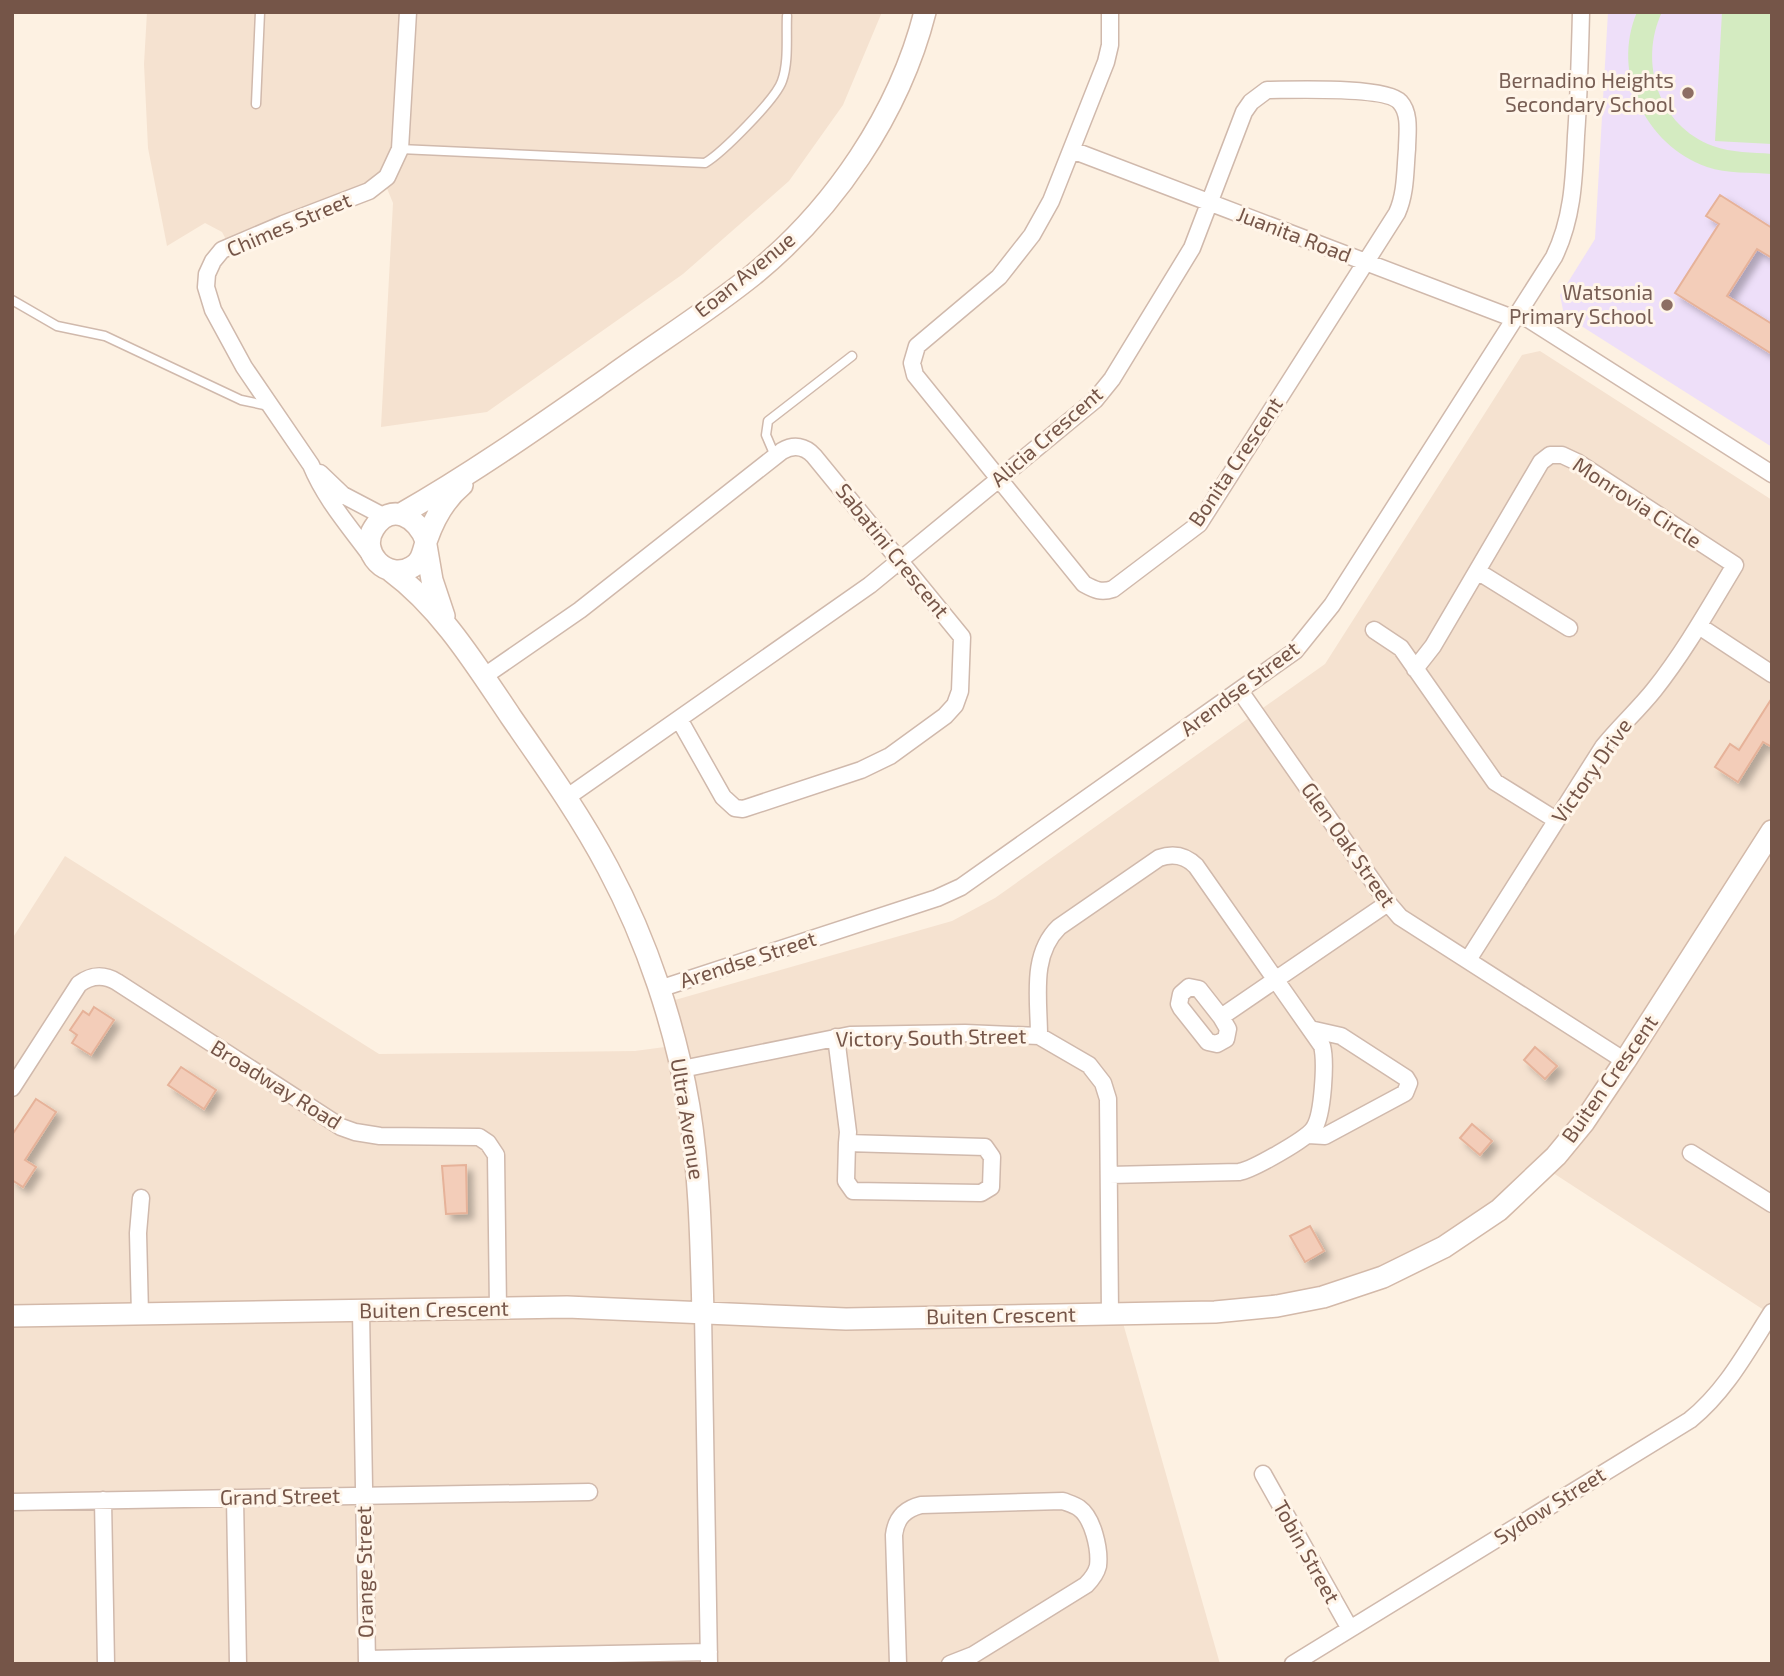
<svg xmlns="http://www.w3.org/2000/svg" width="1784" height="1676" font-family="'Exo 2',sans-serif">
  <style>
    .residential { fill: #f5e2d0 }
    .education { fill: #eedff9 }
    .green { fill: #d4ebc1 }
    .building { fill: #f3cdb9; stroke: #e6b299; stroke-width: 2; filter: url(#shadow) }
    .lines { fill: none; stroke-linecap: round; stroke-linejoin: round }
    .lane-casing { stroke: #d0b9ac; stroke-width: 11 }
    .street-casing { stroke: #d0b9ac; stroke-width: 19 }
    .secondary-casing { stroke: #d3b9a9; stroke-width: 24 }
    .lane { stroke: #fff; stroke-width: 8 }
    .street { stroke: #fff; stroke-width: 16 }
    .secondary { stroke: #fff; stroke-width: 21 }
    .education-dot { fill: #8d6e63; stroke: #fff5e9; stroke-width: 2.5 }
    .labels { text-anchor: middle; stroke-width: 6; stroke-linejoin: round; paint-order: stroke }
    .education-label { font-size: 21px; fill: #785e54; stroke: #fff5e9; text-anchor: end }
    .street-label { font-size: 21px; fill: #755548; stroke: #fff5e9 }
  </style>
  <defs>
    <filter id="shadow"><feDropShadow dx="6" dy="6" stdDeviation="3.5" flood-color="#0004"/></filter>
  </defs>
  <rect width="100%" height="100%" fill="#fdf1e2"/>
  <path class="residential" d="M147,12H882L843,105L789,181L683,274L487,412L381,427L393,203L386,186L231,249L222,232L205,223L167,246L148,148L144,64Z
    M1540,351L1772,500V1310L1770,1314L1547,1169L1502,1212L1323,1298L1121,1316L1220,1664H12V939L65,856L379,1054L635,1051L680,1045L668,1002L952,921L995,898L1325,664L1522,355Z"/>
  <path class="education" d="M1608,12H1772V447L1564,315L1560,295L1595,239Z"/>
  <path class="green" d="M1637,12H1662C1638,63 1659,126 1713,146C1732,153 1752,152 1772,154V174C1751,172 1727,174 1707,167C1645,145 1611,73 1637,12Z
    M1722,12H1772V144L1715,141Z"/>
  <path class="building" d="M1720,195L1772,228V258L1757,249L1727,296L1772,324V354L1675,293L1719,224L1706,216Z
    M1772,698V747L1763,742L1738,782L1715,767L1730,744L1739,750Z
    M94,1007L114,1020L91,1055L72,1043L77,1035L70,1030L83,1011L89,1015Z
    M1535,1047L1557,1066L1545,1079L1524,1060Z
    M181,1067L216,1090L204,1109L168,1085Z
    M36,1099L56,1112L25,1160L36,1167L23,1187L12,1180V1135Z
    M1472,1124L1492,1141L1480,1155L1460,1138Z
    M466,1165L467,1213L446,1214L442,1166Z
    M1310,1226L1324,1251L1305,1262L1290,1236Z"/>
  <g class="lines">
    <g class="lane-casing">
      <path id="lane" d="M256,104L260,12
        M400,149L705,163C722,153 776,99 782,81C789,62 786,36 787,16
        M12,300L57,326L105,336L241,400L269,406
        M775,456L766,435L768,421L852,356"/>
    </g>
    <g class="street-casing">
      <path id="street" d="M1072,150L1515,319
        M1519,313L1772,474
        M320,473L343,495L385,517
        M371,556C349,526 325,499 311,465L244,367L213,310L206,287L207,274L213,261L222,250L283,224L369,191L387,177L400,149L408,12
        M1477,571L1569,628
        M1699,626L1772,674
        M1374,630L1401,648L1495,782L1556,820
        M1415,669L1433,646L1541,462L1550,455H1562L1577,462L1735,565C1709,608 1685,651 1654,690C1638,710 1619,727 1603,747L1468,960
        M483,677L580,610L782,451C794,444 805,446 814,456L962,637L960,691L955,705L945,716L890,756L861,770L743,809L735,808L723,797L679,719
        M1240,691L1388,903L1400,917L1625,1061
        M566,798L870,585L1095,400L1112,379L1192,248L1244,112L1251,102L1267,90C1291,90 1386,86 1400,102C1411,114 1407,135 1407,149C1405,171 1406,193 1397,213L1199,524L1113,589C1101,593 1095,590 1084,584L915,375L912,363L917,346L999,277L1032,235L1051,201L1106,62L1110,45V12
        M659,989L937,898L961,887L1295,651L1332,605L1554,257C1573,218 1574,178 1576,136C1579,95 1580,54 1581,12
        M1221,1017L1228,1029L1226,1039L1217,1044L1208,1042L1181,1008L1179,1004L1181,994L1189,987L1199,989L1221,1017L1388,903
        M1039,1036C1039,999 1030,955 1059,927L1159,858C1173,853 1185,855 1196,866L1322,1046C1326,1061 1323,1115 1314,1128C1307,1139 1252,1170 1239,1172L1109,1175
        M836,1037L848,1132L847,1143
        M682,1069L850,1035L965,1033L1039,1036L1089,1065L1103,1083L1108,1099L1110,1314
        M12,1088L79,984C91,975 104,974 117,982L341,1127L355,1132L380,1136L479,1137L488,1143L496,1155L498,1309
        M1308,1135L1325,1136L1405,1093L1409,1083L1406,1078L1341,1036L1310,1029
        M847,1143L985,1147L992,1157L991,1187L981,1193L853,1191L846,1181Z
        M1691,1153L1772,1204
        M361,1311L367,1664
        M703,1313L709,1664
        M140,1314L138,1233L141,1198
        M1263,1474L1350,1629
        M235,1498L238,1664
        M103,1500L106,1664
        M12,1502L589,1492
        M367,1659L709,1652
        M898,1664L894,1535C896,1518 905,1509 921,1505L1063,1501C1068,1503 1075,1505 1079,1508C1093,1518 1100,1549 1098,1566C1096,1574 1092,1579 1086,1585L973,1655L950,1664
        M1293,1664L1690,1420C1726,1391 1747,1351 1772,1312"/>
    </g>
    <g class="secondary-casing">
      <path id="secondary" d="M401,514C473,473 541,425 610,377C657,343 707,312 753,275C834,209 899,114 925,12
        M426,541C418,517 391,501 374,528C358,552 387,582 412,567C423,561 423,550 427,539C434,519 445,499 462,485
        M426,545L432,580L444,616
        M391,571C441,608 476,665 511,717C545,766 580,815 608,868C647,941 675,1025 689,1107C700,1175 701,1244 703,1313
        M12,1316L567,1307L846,1319L1215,1312L1277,1306L1323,1297L1383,1277L1444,1247L1499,1210L1556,1156L1584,1122L1625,1061L1772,831"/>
    </g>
    <use href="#lane" class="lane"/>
    <use href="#street" class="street"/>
    <use href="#secondary" class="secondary"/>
  </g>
  <g class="education-dot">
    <circle cx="1688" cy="93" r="7"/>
    <circle cx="1667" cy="305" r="7"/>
  </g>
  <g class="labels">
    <g class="education-label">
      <text x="1674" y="88">Bernadino Heights<tspan x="1674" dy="24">Secondary School</tspan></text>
      <text x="1653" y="300">Watsonia<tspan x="1653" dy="24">Primary School</tspan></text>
    </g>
    <g class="street-label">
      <text transform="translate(289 225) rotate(-23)" y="7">Chimes Street</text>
      <text transform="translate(1294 235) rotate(21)" y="7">Juanita Road</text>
      <text transform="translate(745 275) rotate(-39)" y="7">Eoan Avenue</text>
      <text transform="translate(1047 437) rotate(-41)" y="7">Alicia Crescent</text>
      <text transform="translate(1236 462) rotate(-56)" y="7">Bonita Crescent</text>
      <text transform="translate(1637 503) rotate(33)" y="7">Monrovia Circle</text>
      <text transform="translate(892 551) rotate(51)" y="7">Sabatini Crescent</text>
      <text transform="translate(1240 689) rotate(-37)" y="7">Arendse Street</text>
      <text transform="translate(1592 771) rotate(-55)" y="7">Victory Drive</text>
      <text transform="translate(1348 845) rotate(55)" y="7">Glen Oak Street</text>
      <text transform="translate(748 960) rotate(-18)" y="7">Arendse Street</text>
      <text transform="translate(931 1038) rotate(-1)" y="7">Victory South Street</text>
      <text transform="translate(1610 1079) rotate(-55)" y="7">Buiten Crescent</text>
      <text transform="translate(276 1085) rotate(32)" y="7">Broadway Road</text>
      <text transform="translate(687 1119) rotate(81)" y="7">Ultra Avenue</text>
      <text transform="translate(434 1310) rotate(-1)" y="7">Buiten Crescent</text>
      <text transform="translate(1001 1316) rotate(-1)" y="7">Buiten Crescent</text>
      <text transform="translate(280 1497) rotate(-1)" y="7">Grand Street</text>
      <text transform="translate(1550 1506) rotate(-32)" y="7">Sydow Street</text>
      <text transform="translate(1306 1552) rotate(61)" y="7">Tobin Street</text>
      <text transform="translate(365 1572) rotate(-91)" y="7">Orange Street</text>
    </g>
  </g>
  <rect width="1784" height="1676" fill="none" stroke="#755548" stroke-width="28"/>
</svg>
